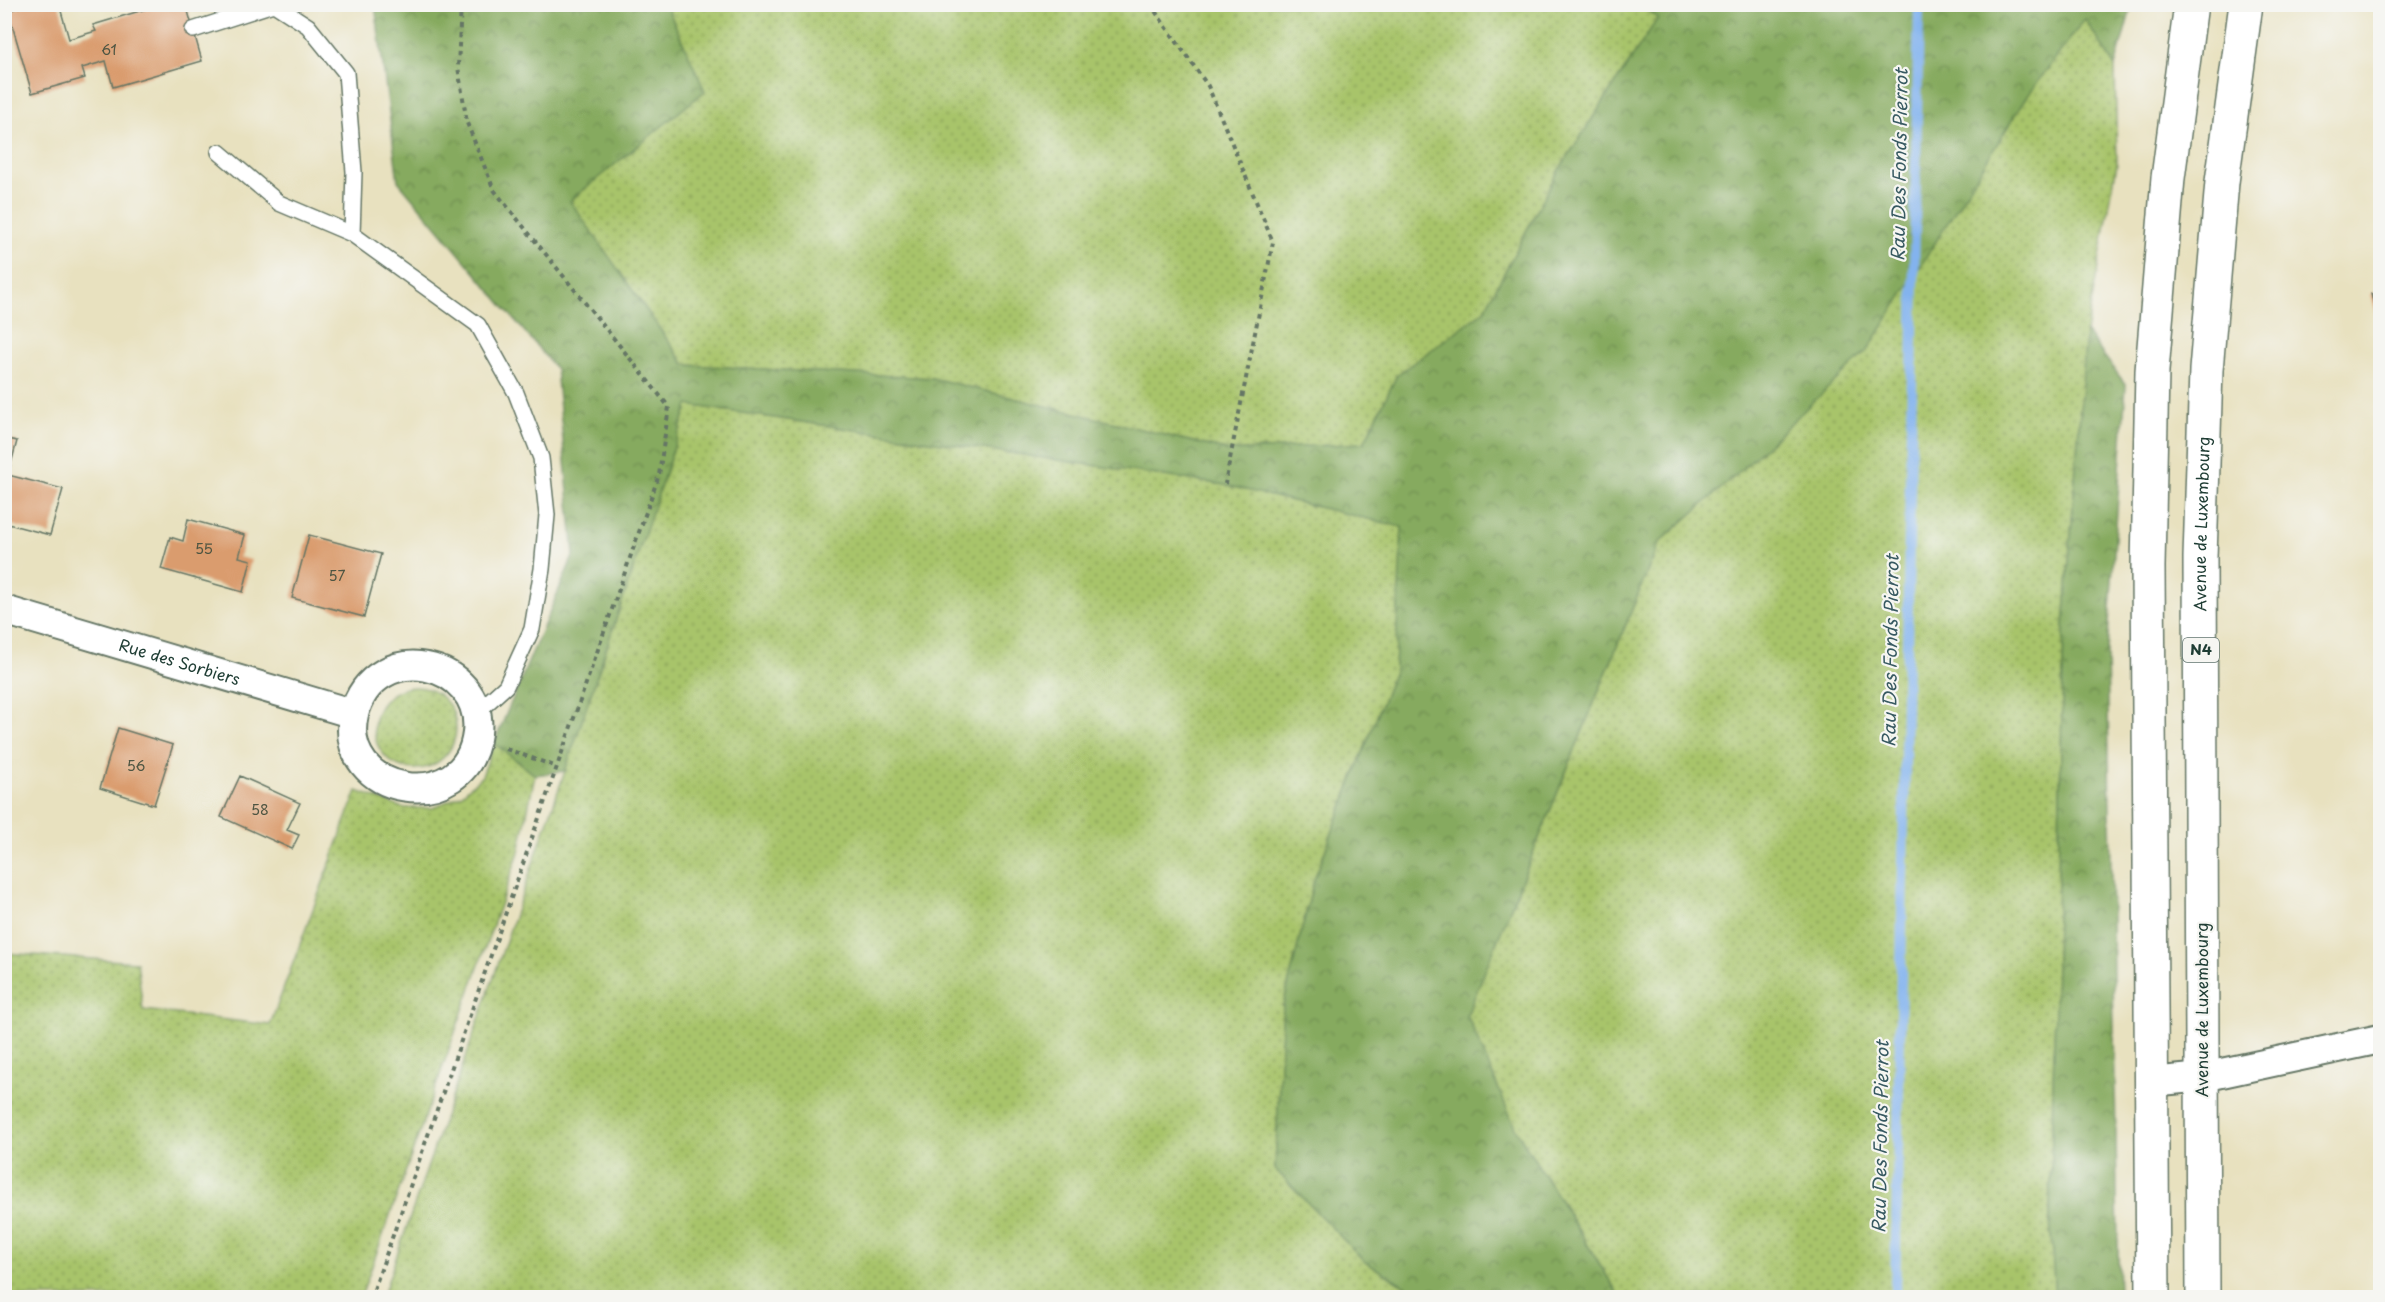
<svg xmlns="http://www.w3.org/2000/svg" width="2385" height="1302" font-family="'Playpen Sans',sans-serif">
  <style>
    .grass { fill: url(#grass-dots); stroke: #648050; stroke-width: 1.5 }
    .forest { fill: url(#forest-crowns); stroke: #52744a; stroke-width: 1.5 }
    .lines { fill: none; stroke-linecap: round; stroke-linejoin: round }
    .stream { stroke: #83b3ee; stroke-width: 10 }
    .building { fill: #da9c6e }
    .service-casing { stroke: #657665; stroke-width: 18 }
    .minor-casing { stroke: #657665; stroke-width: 32 }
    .primary-casing { stroke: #657665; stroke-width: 36 }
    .path { stroke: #657665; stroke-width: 4; stroke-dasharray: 4.5 4.5; stroke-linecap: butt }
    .service { stroke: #fff; stroke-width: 15 }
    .minor { stroke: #fff; stroke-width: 28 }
    .primary { stroke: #fff; stroke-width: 33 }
    .labels { text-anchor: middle; stroke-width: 4.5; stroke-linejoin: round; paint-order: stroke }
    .number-label { font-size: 14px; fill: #4e5542 }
    .shield { fill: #f6f6f2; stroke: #60746d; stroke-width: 1.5 }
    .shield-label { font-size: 15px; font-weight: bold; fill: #1f3d34 }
    .street-label { font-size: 16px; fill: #1f3d34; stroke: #f6f6f2 }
    .water-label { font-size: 18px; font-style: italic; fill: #385a62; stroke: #f6f6f2 }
  </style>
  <defs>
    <pattern id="grass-dots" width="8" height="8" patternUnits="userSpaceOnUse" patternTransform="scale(1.5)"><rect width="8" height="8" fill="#a8c46b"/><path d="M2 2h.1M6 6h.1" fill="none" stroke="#88a059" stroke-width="1.8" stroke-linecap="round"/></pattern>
    <pattern id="forest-crowns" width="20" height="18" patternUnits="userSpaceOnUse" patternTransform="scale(1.5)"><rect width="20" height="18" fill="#86aa5f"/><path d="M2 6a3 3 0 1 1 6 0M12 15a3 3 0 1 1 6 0" fill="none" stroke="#6d8c4f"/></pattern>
  </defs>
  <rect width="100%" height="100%" fill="#f6f6f2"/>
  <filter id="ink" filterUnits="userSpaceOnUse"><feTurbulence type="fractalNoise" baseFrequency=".0167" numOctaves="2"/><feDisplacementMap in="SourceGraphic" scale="12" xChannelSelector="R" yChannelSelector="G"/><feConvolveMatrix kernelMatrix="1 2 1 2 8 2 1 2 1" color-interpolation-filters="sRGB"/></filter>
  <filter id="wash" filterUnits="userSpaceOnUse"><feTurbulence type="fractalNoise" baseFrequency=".008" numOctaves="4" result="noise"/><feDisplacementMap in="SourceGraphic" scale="24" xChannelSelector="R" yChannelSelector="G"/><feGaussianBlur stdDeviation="1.35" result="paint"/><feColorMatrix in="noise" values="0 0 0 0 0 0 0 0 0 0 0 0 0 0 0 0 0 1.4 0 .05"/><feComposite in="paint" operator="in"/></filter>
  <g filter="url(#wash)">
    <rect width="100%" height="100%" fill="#e8e1bf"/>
    <path class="grass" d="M1641,4L1659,18L1557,173L1484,311L1397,375L1364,443L1230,451L932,378L685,365L569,201L704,91L666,5Z
      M2085,19L2115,67L2117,164L2086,332L2064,627L2050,1217L2055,1297H1620L1516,1130L1467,1015L1659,543L1736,475Z
      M688,405L1225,485L1403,527L1395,669L1314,880L1283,1006L1275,1169L1365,1262L1424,1297L382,1298L565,771Z
      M374 728a41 41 0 1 1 82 0a41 41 0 1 1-82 0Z
      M494,743L535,775L519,852L361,1297H5L4,953L137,962L143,1010L270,1025L357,791L403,808H433L461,795L482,776Z"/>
    <path class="forest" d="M375,5H666L705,91L570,201L685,365L932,378L1230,451L1364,443L1397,375L1484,311L1557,173L1658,18L1641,5H2132L2115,67L2085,19L2027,96L1868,350L1736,475L1659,543L1467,1015L1516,1130L1620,1297H1424L1365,1262L1275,1169L1283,1006L1314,880L1395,669L1402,527L1225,485L688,405L565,771L535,775L494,743L574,554L556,369L398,181Z
      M2086,332L2126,385L2107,651L2119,1298L2055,1297L2050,1217L2064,627Z"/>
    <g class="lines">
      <path class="stream" d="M1895,1298L1919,4"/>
    </g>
    <g id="blocks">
      <path class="building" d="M29,4H59L69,39L96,31L93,25L163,4H186L202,61L113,87L106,61L82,68L85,78L32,93L8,11Z
        M2380,291V326L2371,294Z
        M4,438L17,441L8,475L63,489L50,535L4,523Z
        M188,519L245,535L239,557L251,560L243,592L161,569L170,537L183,541Z
        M309,535L381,554L364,617L292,598Z
        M118,728L173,745L154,805L100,788Z
        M240,776L300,803L287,830L299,835L292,849L221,817Z"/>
    </g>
  </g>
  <g filter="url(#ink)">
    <use href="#blocks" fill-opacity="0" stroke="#657665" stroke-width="1.5"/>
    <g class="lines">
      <g class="service-casing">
        <path id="service" d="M274,4L308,26L346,73L354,172L352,234
          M193,30L273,4
          M219,152L279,203L352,234L478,325L516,393L541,458L547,515L542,569L532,629L506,686L475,714"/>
      </g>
      <g class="minor-casing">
        <g id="minor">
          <path id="s1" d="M4,610L354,714C335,796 467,819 477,733C485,661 375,635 354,714"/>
          <path d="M2151,1082L2203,1077L2380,1039"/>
        </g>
      </g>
      <g class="primary-casing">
        <g id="primary">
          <path d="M2153,1298L2148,567L2152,371L2168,178L2191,4"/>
          <path id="s2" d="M2203,1298L2200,558L2206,370L2222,182L2246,4"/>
        </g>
      </g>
      <path class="path" d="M1150,4L1208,86L1273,242L1225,484
        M506,749L557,767
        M371,1298L659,475L669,407L494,190L467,123L458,67L461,4"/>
      <use href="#service" class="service"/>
      <use href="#minor" class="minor"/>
      <use href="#primary" class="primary"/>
    </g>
  </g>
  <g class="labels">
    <g class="number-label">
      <text x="109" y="55">61</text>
      <text x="204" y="554">55</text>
      <text x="337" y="581">57</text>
      <text x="136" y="771">56</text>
      <text x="260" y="815">58</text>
    </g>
    <rect class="shield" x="2183" y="638" width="36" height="24" rx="4.5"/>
    <g class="shield-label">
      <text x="2201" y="655">N4</text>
    </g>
    <g class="street-label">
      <text dy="6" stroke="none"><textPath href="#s2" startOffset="774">Avenue de Luxembourg</textPath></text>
      <text dy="6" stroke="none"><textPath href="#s1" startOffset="183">Rue des Sorbiers</textPath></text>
      <text transform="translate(2202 1010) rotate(-90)" y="6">Avenue de Luxembourg</text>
    </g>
    <g class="water-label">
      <text transform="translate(1900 165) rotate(-89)" y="6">Rau Des Fonds Pierrot</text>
      <text transform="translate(1891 651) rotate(-89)" y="6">Rau Des Fonds Pierrot</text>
      <text transform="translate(1881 1137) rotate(-89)" y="6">Rau Des Fonds Pierrot</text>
    </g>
  </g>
  <rect width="2385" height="1302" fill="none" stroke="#f6f6f2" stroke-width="24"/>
</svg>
